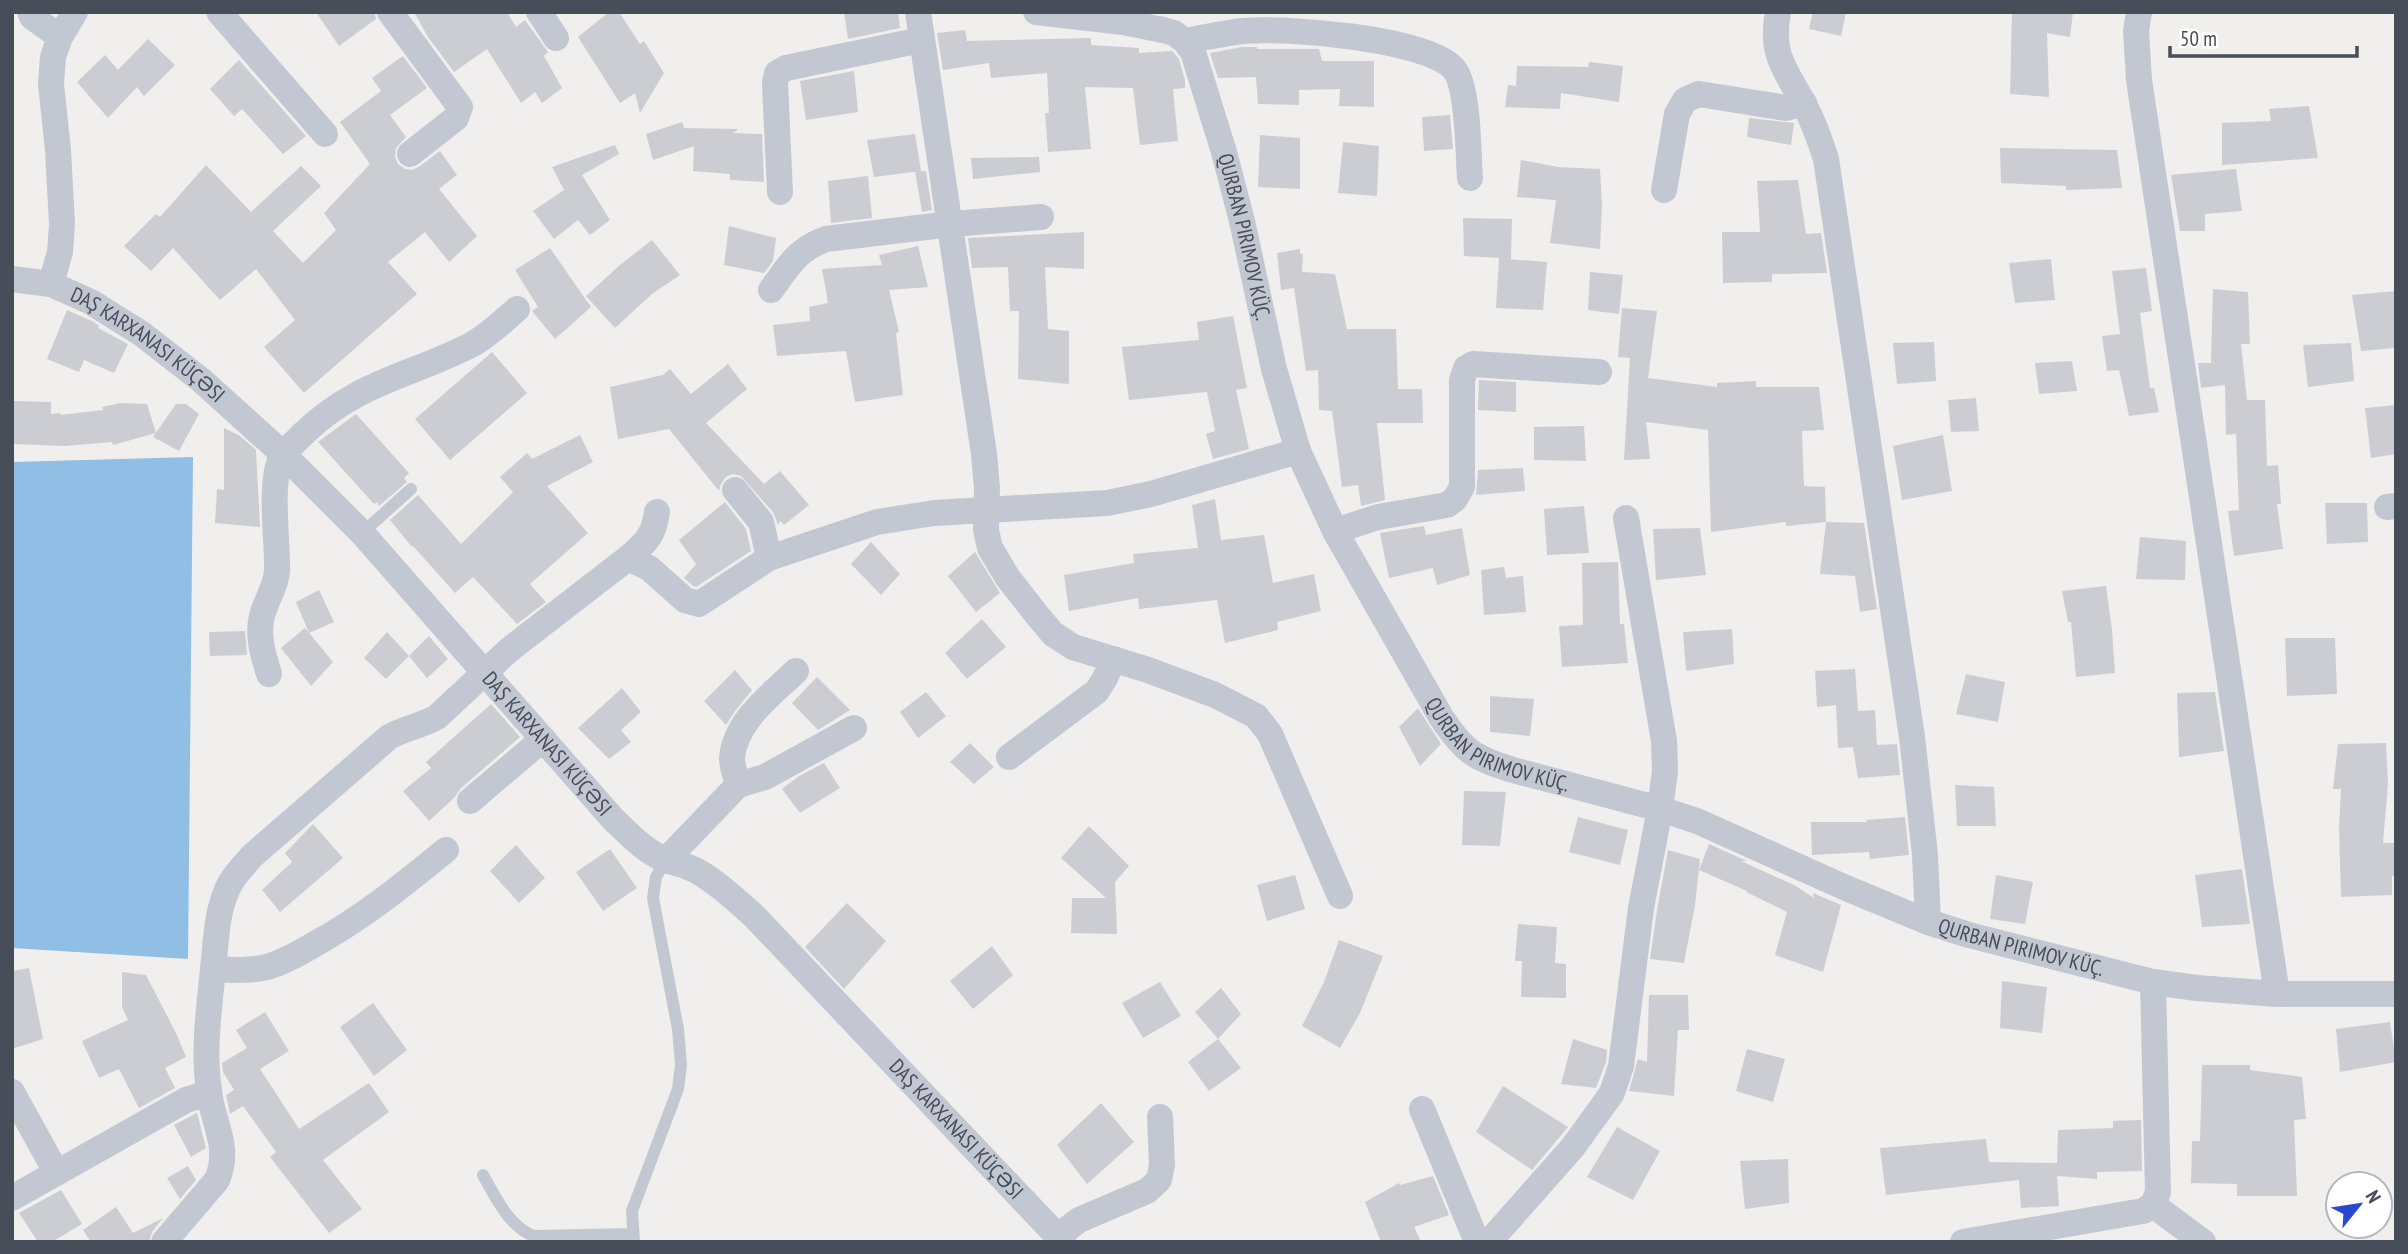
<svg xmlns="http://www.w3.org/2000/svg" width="2408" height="1254" font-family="'PT Sans Narrow',sans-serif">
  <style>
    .water { fill: #91bee4 }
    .building { fill: #ccccd3 }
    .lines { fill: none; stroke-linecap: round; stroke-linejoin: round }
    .service { stroke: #c3c7d2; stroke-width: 12 }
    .minor { stroke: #c3c7d2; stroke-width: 26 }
    .labels { text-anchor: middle; stroke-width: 7; stroke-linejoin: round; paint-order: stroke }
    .street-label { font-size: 21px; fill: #484d5a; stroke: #fff }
  </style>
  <rect width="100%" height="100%" fill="#f0efee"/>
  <path class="water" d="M193,457L188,959L12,948V462Z"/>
  <path class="building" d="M316,12H374L376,19L339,46Z
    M414,12H507L516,27L525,20L548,52L544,56L562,88L542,103L535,92L521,103L487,49L454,72L428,37Z
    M609,12H619L640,44L644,41L664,73L640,113L635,93L620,103L578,37Z
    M844,12H898L900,28L848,39Z
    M1813,12H1846L1841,36L1809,29Z
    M2012,12H2073L2070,37L2047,33L2049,97L2010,94Z
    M965,30L967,41L1091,38V45L1139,48V53L1172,51L1179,59L1185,80V88L1173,89L1178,141L1140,145L1133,88L1085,87L1091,149L1048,152L1045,113H1049L1047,73L991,78L989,63L943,70L937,33Z
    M148,39L175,65L144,96L137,87L108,118L77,82L105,55L118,70Z
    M1242,47H1257V49H1319L1322,61H1374V107L1339,106L1340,89L1299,90V105L1258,104L1256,77L1218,78L1210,53Z
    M403,56L427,88L390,115L406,137L396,148L395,157L398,164L405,169L412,170L420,166L440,151L457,175L439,189L477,236L449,262L425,232L388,262L417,294L304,393L264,347L295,320L256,269L220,300L173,248L151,271L124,246L156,214L160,217L206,165L251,212L301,166L321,186L273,231L303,263L336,230L324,213L370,164L340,122L381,91L372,78Z
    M239,60L306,136L283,154L242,109L234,116L210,89Z
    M1589,62L1623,66L1619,102L1561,93L1560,109L1505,107L1508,85L1516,86L1517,66L1588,67Z
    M854,71L858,112L806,120L800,81Z
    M2309,106L2318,158L2222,165V123L2271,121L2269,109Z
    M1450,115L1453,149L1424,151L1422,117Z
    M1749,118L1794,123L1791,145L1747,137Z
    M682,122L684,128L737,129V131L732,133L762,134L764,182L730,180V174L693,171L694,146L653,160L646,134Z
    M915,134L921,171L874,177L867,140Z
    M1260,135L1300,138V189L1258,187Z
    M1343,142L1379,146L1377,196L1338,193Z
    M615,145L619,154L582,175L610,220L590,235L578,220L554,239L533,211L564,190L552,167Z
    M2000,148L2117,150L2122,188L2066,190V186L2001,183Z
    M1039,157L1040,172L973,179L971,158Z
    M1521,160L1558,167L1600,169L1602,204L1600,249L1550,243L1556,200L1517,197Z
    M2236,169L2242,211L2205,214V231H2180L2171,175Z
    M915,171H926L932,210L922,212Z
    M868,176L872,218L831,223L828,181Z
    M1798,180L1806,234L1821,233L1827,273L1772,274V282L1723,283L1722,232H1760L1757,181Z
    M1463,218L1512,219L1511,259H1506L1547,262L1543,310L1496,308L1499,258L1464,256Z
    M729,226L776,238L773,261L764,273L724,265Z
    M1084,232V269L1045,267L1048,329L1069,331V384L1018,379L1019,311H1010L1008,267L972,268L968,238Z
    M652,240L680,275L652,294L615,328L586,296L620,265Z
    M918,246L928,287L889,290L899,332L896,333L903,395L855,402L846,351L777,356L773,325L810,321L809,307L828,303L822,269L882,265L879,255Z
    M550,248L591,307L555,339L532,311L538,307L515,270Z
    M1300,249V254H1303L1302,272L1335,274L1347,329H1396L1398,389H1422L1423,423H1377L1385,500L1361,506L1358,485L1342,487L1332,411L1319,410L1318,370L1306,371L1294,288L1281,290L1277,253Z
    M2051,259L2055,300L2015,303L2009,263Z
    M2146,268L2152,311L2140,313L2150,388H2154L2159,412L2129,416L2119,370L2107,371L2102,336L2120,334L2112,271Z
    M1590,272L1623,275L1619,314L1588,310Z
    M2213,289L2248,292L2250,344H2241L2247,400H2265L2267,466L2278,465L2281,504H2277L2283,549L2234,556L2228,511L2239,510L2236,434L2226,435L2225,385L2201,388L2198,363H2211Z
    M2396,291V348L2361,351L2352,295Z
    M1622,308L1657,311L1648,378L1717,387V383L1756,381V387H1819L1824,430L1802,431L1804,486L1825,487L1826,522L1786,526V522L1711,532L1708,430L1646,422L1650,459L1624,460L1630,358L1618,357Z
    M67,310L94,322L99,326L98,328L128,344L114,373L84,360L79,372L47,359Z
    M1233,316L1247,388L1236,390L1249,449L1213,459L1206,434L1215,431L1207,392L1129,400L1122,347L1199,340L1197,322Z
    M1934,342L1936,381L1897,384L1893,343Z
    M2351,343L2354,381L2308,387L2303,345Z
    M492,352L527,393L450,460L415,419Z
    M2072,361L2077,391L2039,394L2035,363Z
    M728,364L747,389L706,423L764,484L780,471L809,505L784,525L780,521L778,525L773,512L741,476L733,474L726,477L721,484L719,491L669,429L618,439L610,387L663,375L670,369L691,394Z
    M1479,380L1516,382V412L1478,410Z
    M1976,398L1979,431L1951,432L1948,400Z
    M14,401L51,402V414L61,413L60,415L103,410L102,407L120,403L147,404L156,433L113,445L112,442L65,446L12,444Z
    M176,404H186L199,414L179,451L153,437Z
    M2396,405V454L2371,458L2365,408Z
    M356,414L409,473L404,478L407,482L379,506L377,502L374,504L318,442Z
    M1584,426L1586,461L1534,460V427Z
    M224,428L240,436L256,450L260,527L215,523L217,489L224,490Z
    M580,435L593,462L547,486L588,533L530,584L546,602L517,624L473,577L455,593L413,546L412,547L390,520L418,495L461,544L513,492L500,477L527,453L532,459Z
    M1943,435L1952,491L1902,500L1893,446Z
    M1523,468L1525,491L1476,495L1478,470Z
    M1215,499L1221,540L1264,535L1273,583L1314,574L1321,611L1277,622L1278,630L1225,643L1217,600L1139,609L1138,598L1069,611L1064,575L1134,563L1133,554L1198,548L1192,505Z
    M725,502L746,529L751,551L696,587L693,586L684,578L696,564L679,540Z
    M2325,503H2367L2368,542L2327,544Z
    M1584,506L1589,553L1547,555L1544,509Z
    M1826,522L1864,523L1877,609L1860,612L1855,576L1820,574Z
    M1424,526L1426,535L1462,528L1470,575L1437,585L1433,568L1389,578L1380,533Z
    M1700,528L1706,575L1656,580L1653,529Z
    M2140,537L2186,541L2185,580L2136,579Z
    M871,542L900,574L881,595L851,564Z
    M975,552L1000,593L976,612L948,576Z
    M1618,562L1620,624H1624L1628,663L1562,667L1559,626L1583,625L1582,563Z
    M1504,567L1506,578L1523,576L1526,612L1484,615L1481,570Z
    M2106,586L2112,630L2115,673L2076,677L2071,622H2068L2062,591Z
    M319,590L334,622L309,633L296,602Z
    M982,619L1006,647L967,679L945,653Z
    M305,628L333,662L311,686L281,648Z
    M1732,629L1734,664L1686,671L1683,632Z
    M245,631L247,655L210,656L209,632Z
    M387,632L409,656L386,679L364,658Z
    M429,636L448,659L427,678L409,656Z
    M2285,638H2335L2337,694L2287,696Z
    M1855,669L1858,711L1875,710L1877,745L1897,744L1900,775L1858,778L1853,747L1838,748L1836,705L1817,707L1815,671Z
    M735,670L752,690L735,711L726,725L704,701Z
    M1966,674L2005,682L1998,722L1956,714Z
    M817,677L850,710L818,730L792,703Z
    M622,688L641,712L621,730L631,742L609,759L578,728Z
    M926,692L946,716L918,738L900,712Z
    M2215,692L2224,751L2179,757L2177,693Z
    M1490,696L1534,699L1530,736L1490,732Z
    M491,704L520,737L460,789L455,797L429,821L403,791L431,768L426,762Z
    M1418,708L1441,744L1420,766L1399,727Z
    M970,743L994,767L974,784L950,762Z
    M2386,743L2388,784L2383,843H2396V876H2392V895L2341,897L2339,828L2341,789H2333L2338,744Z
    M824,763L840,788L800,813L782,789L799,776Z
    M1955,785L1994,787L1996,826H1957Z
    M1464,791L1506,792L1500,846L1462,845Z
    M1578,817L1628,830L1620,865L1569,852Z
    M1905,817L1909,855L1870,859L1869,852L1812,855L1811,822H1867L1866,820Z
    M313,824L343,858L280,912L262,890L292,862L285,853Z
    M1089,826L1129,866L1115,882L1117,934L1071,933L1072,898H1106L1061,858Z
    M1709,844L1747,861H1741L1794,885L1814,898L1813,893L1841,905L1823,972L1775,955L1787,912L1746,892L1747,891L1699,870Z
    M516,845L545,878L519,903L490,871Z
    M610,849L637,888L603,911L576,872Z
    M1668,850L1700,859L1695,905L1684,963L1650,959L1657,910Z
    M2242,869L2250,924L2202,927L2195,875Z
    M1295,875L1305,909L1267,921L1257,885Z
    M1996,875L2033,882L2025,924L1990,919Z
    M847,903L886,941L844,989L805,947Z
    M1518,924L1557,927L1555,963L1566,964V998L1521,997L1522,961H1515Z
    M1339,940L1383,956L1360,1013L1340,1048L1302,1026L1324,982Z
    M992,946L1013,975L973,1009L950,981Z
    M29,968L43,1039L12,1049V971Z
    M122,972L146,975L176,1033L186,1057L165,1068L175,1088L139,1108L119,1069L99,1078L82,1041L128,1020L122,1007Z
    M2002,981L2047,987L2042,1033L2000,1028Z
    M1160,982L1181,1016L1143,1038L1122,1003Z
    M1221,988L1241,1014L1218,1039L1195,1012Z
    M1649,995H1688L1689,1030H1678L1674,1096L1629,1091L1638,1059L1647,1062Z
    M373,1003L407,1050L374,1076L340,1027Z
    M265,1012L289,1051L260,1069L299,1129L369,1083L389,1112L323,1160L362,1209L329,1233L270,1157L276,1152L243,1106L230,1114L226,1095L234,1090L223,1072L222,1063L247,1048L236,1030Z
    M2390,1022L2396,1062L2340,1072L2336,1029Z
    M1218,1039L1241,1068L1209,1091L1188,1062Z
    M1573,1039L1607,1050L1606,1062L1596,1088L1561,1084Z
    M1747,1049L1785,1059L1773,1102L1736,1091Z
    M2202,1065H2250V1070L2302,1077L2306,1119L2294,1120L2297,1196H2237V1184L2191,1183L2192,1141H2200Z
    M1503,1086L1568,1127L1532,1170L1476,1132Z
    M1101,1103L1134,1142L1087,1184L1057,1145Z
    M197,1113L206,1148L191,1157L174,1125Z
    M2141,1120L2142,1171L2097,1172V1179L2057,1176L2059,1206L2021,1208L2019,1180L1886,1195L1880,1148L1986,1139L1989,1162L2057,1163L2058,1130L2113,1128V1121Z
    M1617,1127L1660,1151L1633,1200L1587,1177Z
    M1788,1159L1789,1203L1745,1209L1740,1161Z
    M188,1166L196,1180L180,1199L167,1178Z
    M1433,1176L1449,1215L1414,1227L1421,1242H1381L1365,1202L1399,1183L1400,1185Z
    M61,1190L82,1224L52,1242H38L19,1213Z
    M116,1207L133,1233L163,1218L152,1232L149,1242H91L83,1230Z"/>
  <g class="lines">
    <path class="service" d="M362,533L411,489
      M483,1175C496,1198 508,1225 533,1236L632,1234
      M634,1242L632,1211L678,1089L681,1065L678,1029L653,898L656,877L666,860"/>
    <g class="minor">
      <path d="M30,12L32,17L60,37"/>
      <path d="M219,12L325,134"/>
      <path d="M390,12L460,107L456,118L410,154"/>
      <path d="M539,12L556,38"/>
      <path d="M918,12L984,454L987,488L986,530L990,548L1008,578L1037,615L1053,634L1073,647L1148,670L1215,695L1256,716L1270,734L1340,896"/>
      <path id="s1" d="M1036,12L1123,22L1163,30L1174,33L1185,41L1193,52L1224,152L1242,221L1274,369L1298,451L1335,531L1441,717C1464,751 1473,758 1513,770L1660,809L1697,821L1846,888L1928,922L1969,935L2153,982L2197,988L2277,994H2396"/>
      <path d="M1778,12C1770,55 1785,69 1804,104C1813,121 1820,140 1826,159L1912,737L1925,855L1928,922"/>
      <path d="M2139,12L2136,31L2139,80L2277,994"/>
      <path d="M1185,41C1204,38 1224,33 1243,31C1285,27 1424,38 1453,68C1469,84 1468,154 1470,178"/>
      <path d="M1664,190L1677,114L1685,100L1699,94L1786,108L1804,103"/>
      <path d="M780,192L775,83L777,73L786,68L921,40"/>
      <path id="s2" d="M12,279L51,284L91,302L142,334L201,380L283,454L362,533L613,819C629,834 645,852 666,860C677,864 687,865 697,871C718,883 736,900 754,916L1063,1242"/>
      <path d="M51,284L60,252L62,224L58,150L51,84L53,57L60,37L75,12"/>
      <path d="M771,290C789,266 796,250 826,239L951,224L1041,217"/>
      <path d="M735,490L761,522L769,558"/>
      <path d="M2387,507L2396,506"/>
      <path d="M1335,531L1378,517L1447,505L1455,499L1462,487V380L1466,368L1473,364L1599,372"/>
      <path d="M628,558C646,543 654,535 657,512"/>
      <path d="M269,674C264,657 258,640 261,621C263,604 276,589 277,571C278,541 268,479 283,454C288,447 297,441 302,435C356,382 408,377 471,345C488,336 502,322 517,309"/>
      <path d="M1009,757L1097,691L1105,678L1114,659"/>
      <path d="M738,785C736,777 732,767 732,758C735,721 771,695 796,671"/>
      <path d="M470,801L543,739"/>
      <path d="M666,860L738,785L765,777L854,728"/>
      <path d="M213,969C231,970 249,971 267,967C284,962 300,953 315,944C364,917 403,885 446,850"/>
      <path d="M12,1092L56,1172"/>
      <path d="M1422,1109L1477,1242"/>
      <path d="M12,1198L186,1100L209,1093"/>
      <path d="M2153,1205L2203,1242"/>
      <path d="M1058,1236L1079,1220L1147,1191L1159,1180L1162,1165L1160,1117"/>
      <path d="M164,1242L217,1180C231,1147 213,1124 209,1091C203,1050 209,1010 213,969C216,944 216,918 225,895C230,879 242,868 252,856L389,737C405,728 421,726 437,717L509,650L628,558L649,568L685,600L699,604L769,558L877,522L934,513L1107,503L1151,494L1298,451"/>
      <path d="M1489,1242L1573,1147L1612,1093L1621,1066L1641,908L1660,809L1665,771L1664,741L1626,518"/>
      <path d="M1963,1242L2143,1211L2153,1205L2158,1192L2153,982"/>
    </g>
  </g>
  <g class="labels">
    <g class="street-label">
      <text dy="7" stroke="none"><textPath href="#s1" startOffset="359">QURBAN PIRIMOV KÜÇ.</textPath></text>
      <text dy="7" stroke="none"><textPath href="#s2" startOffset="154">DAŞ KARXANASI KÜÇƏSI</textPath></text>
      <text dy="7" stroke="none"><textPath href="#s1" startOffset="947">QURBAN PIRIMOV KÜÇ.</textPath></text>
      <text dy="7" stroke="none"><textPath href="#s2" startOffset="721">DAŞ KARXANASI KÜÇƏSI</textPath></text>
      <text dy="7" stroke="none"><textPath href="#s1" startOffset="1514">QURBAN PIRIMOV KÜÇ.</textPath></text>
      <text dy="7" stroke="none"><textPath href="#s2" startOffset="1288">DAŞ KARXANASI KÜÇƏSI</textPath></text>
    </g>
  </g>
  <rect width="2408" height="1254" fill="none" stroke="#484d5a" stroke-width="28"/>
  <g transform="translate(2359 1205) rotate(60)"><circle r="33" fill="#ffffff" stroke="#b6b8bd" stroke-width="2"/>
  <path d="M0-5L12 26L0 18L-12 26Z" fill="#2948d0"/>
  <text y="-10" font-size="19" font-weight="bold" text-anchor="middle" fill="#484d5a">N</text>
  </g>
  <path d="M2170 46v10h187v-10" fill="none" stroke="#484d5a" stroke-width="3.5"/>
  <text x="2180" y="46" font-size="21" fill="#484d5a" stroke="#ffffff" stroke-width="5" paint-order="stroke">50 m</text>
</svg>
